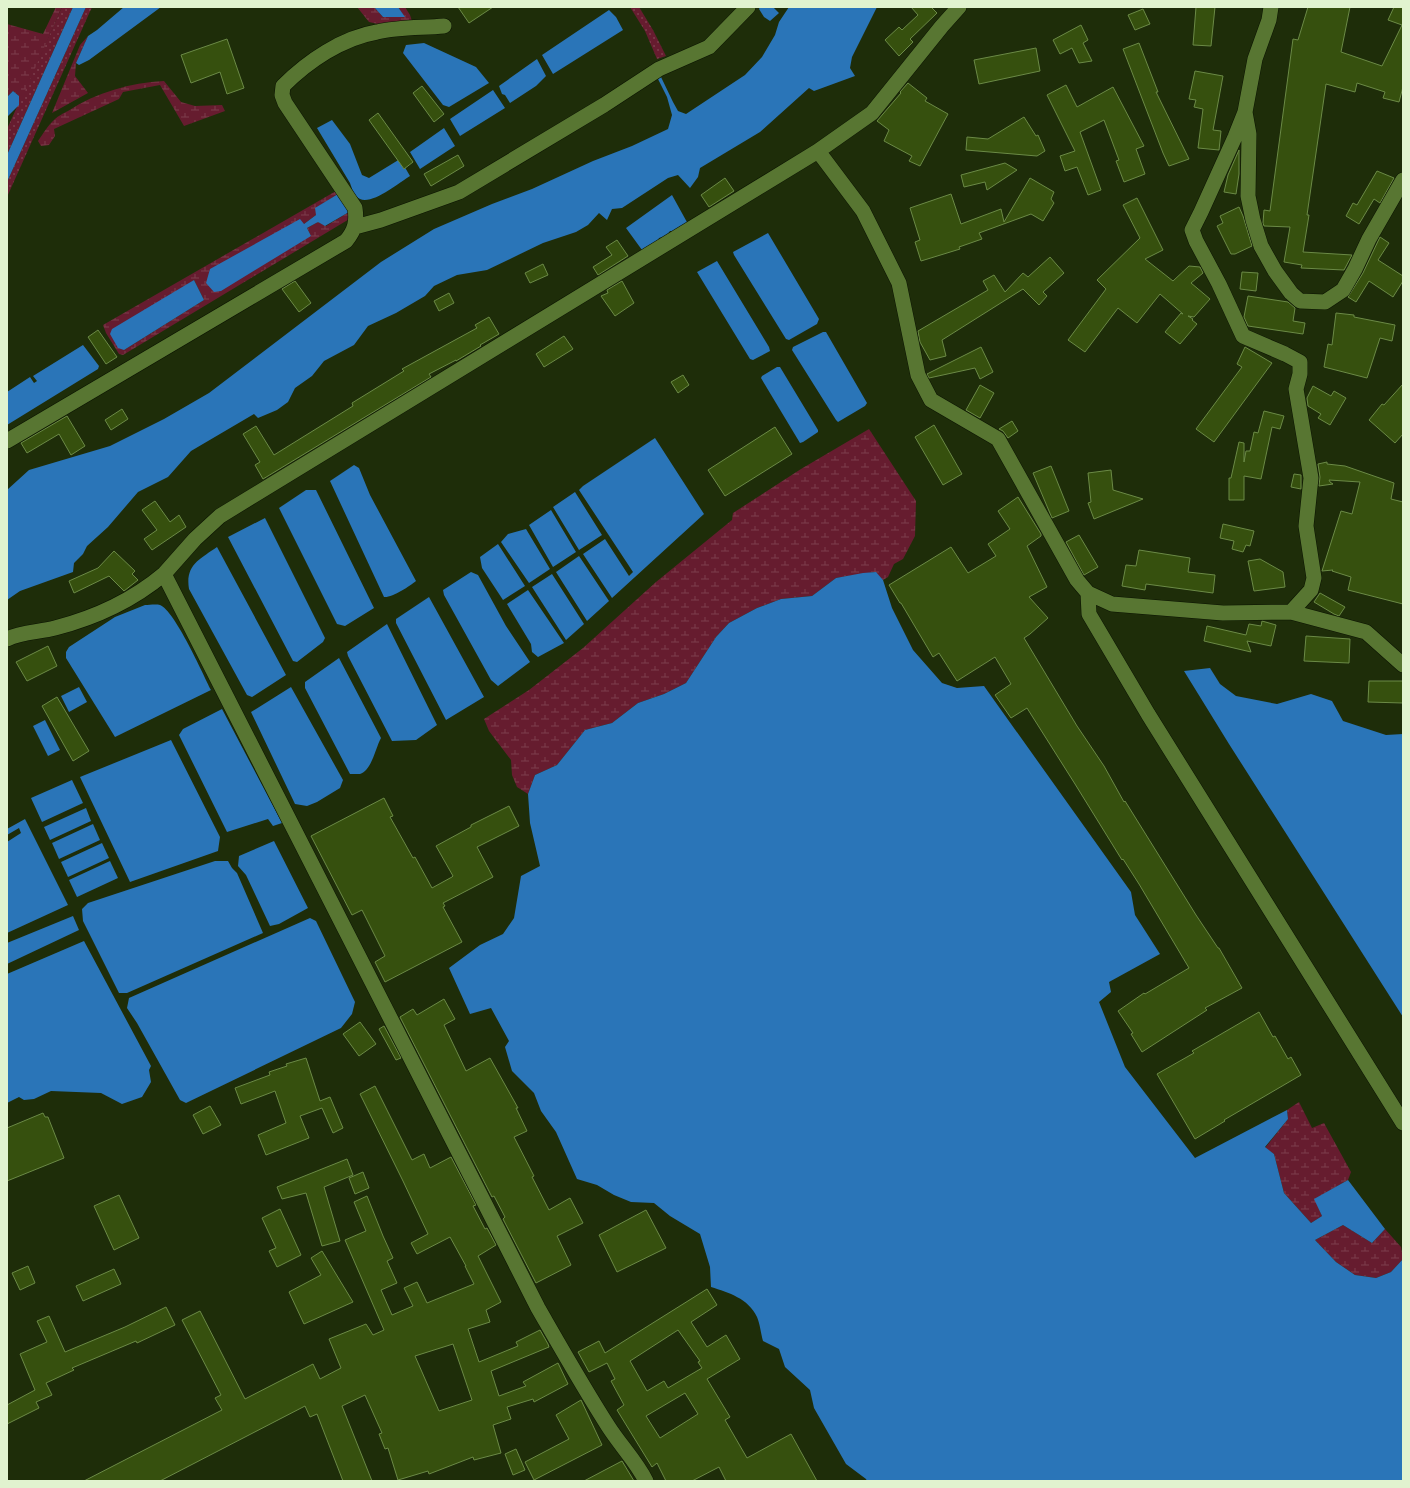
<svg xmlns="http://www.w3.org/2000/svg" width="1410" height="1488" font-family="Signika,sans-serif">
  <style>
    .grass { fill: url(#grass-dots) }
    .wetland { fill: url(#wetland-marsh); fill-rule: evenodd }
    .water { fill: #2a75b8 }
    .building { fill: #36500e; stroke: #6b8a46; fill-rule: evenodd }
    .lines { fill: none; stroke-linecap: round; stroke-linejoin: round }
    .minor-casing { stroke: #0b1402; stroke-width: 16 }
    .minor { stroke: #587632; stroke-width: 15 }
  </style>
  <defs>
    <pattern id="grass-dots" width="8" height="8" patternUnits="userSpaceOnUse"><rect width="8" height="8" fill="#661c2f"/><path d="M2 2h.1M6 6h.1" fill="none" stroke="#7c3d4c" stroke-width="1.8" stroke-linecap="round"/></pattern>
    <pattern id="wetland-marsh" width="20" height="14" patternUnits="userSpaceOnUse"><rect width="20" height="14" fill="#661c2f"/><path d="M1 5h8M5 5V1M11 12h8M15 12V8" fill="none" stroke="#7c3d4c"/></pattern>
  </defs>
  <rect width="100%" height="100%" fill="#1e2d09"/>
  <path class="grass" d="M62,7H73L7,155V129Z
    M86,7H92L7,197V182Z
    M630,7H639L653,30L666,56L657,59L645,31Z"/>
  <path class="wetland" d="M56,7H62L19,105V96L13,91L7,97V24L43,34Z
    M357,7H374L383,17H404L398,7H405L410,15L412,21L378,24L369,22Z
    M88,36L76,63L75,76L88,93L52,113L80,45Z
    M164,81L181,102L195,106L222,105L225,111L184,126L160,85L123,92L119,99L54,129L55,136L49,145L41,146L38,141C43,134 48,125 55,119C58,116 64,113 68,111C97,92 130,83 164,81Z
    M336,191L338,194L316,208V215L304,224L311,236L307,228L318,222L326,226L349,212L351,218L123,355L119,354L106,333L103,325ZM194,280L204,300L124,350Z
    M869,429L916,501L915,536L903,559L894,564L888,577L883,580L875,572L836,578L812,596L781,599L757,608L729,623L716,637L686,683L664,694L638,703L612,723L585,730L557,765L535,775L528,794L517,787L512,775L511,760L489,731L484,719L529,690L583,648L656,582L732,520L733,513L801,469Z
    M1299,1102L1312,1128L1324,1123L1351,1172L1348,1180L1315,1199L1322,1216L1311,1223L1284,1193L1274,1154L1265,1148L1288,1119L1287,1110Z
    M1343,1225L1372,1243L1385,1229L1401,1247L1403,1259L1391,1272L1376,1278L1355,1275L1336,1262L1315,1240Z"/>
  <path class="water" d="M73,7H86L7,182V155Z
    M124,7H161L89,60L79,65L76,63L88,36L97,30Z
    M374,7H398L405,17H383Z
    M760,7H773L779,13L770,21L764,17L759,9Z
    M789,7H877L852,57L850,68L855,76L814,91L809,88L760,132L700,168L698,177L690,188L678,175L668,178L622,208L612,209L607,220L599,213L588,225L576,232L543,243L487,270L457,275L434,286L425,296L396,313L368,326L354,345L324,361L312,376L295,388L288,402L277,410L258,418L254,414L191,451L168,477L138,492L108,527L87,546L83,554L74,563L73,572L20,591L7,600V490L29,470L110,446L164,419L209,393L381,262L434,229L492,204L532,189L593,161L632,146L668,129L672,115L667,97L658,79L661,77L673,102L678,111L686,114L745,75L762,57L775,35L779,22Z
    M609,10L616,17L623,30L553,74L542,55Z
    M424,43L476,67L489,83L449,107L443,105L403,53L406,45Z
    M537,59L546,76L536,86L510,103L505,95L502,94L499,86Z
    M493,90L505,108L460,136L450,119Z
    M13,91L19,96V105L7,117V97Z
    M332,120L350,144L362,175L369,178L400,159L410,176C399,183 372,205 360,199C354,196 352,189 350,183L317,128Z
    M444,128L455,146L420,169L410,152Z
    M338,194L349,212L325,226L318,222L307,228L311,236L221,291L214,292L206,283L210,269L300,219L304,224L316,215L315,208Z
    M672,195L688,224L676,231H670L666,236L659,238L656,245L646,250H642L626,228Z
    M768,233L819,319L817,324L789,340L786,339L734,255L733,252Z
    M717,261L769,347L770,351L753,360L750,359L697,272Z
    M194,280L204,300L124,350L118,348L110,334L112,329Z
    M823,332H826L867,403L865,406L838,422L836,420L792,350L793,347Z
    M83,345L99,366L98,369L7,425V392L30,377L34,383L37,381L33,376Z
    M777,367H780L818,430V432L803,442L800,443L761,378L762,376Z
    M655,438L704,514L612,598L583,554L605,539L629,576L633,572L579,490L583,486Z
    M354,465L359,468L370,495L416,581C410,586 392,598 384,597L330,481Z
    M306,490H316L374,608L345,626L337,624L279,508Z
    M575,492L602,535L579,550L553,507Z
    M551,510L576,552L553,567L529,525Z
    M265,518L325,638L323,642L297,662L293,661L228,537Z
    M526,529L550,569L529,583L501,542L508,534Z
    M498,544L525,586L503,600L482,568L480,557Z
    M217,547L286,675L252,697L247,695L189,589C185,565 200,559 217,547Z
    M579,556L609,601L587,621L556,572Z
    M471,572L478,575L506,626L530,662L498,686L491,680L444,595L443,590Z
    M876,572L883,580L892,608L913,650L942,683L957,688L984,686L1131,892L1135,915L1160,954L1109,982L1111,992L1099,1002L1125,1067L1195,1158L1287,1110L1288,1119L1265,1147L1274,1154L1284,1193L1311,1223L1322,1216L1314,1199L1348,1180L1385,1229L1372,1243L1343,1225L1315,1240L1336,1262L1355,1275L1376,1278L1391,1272L1403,1259V1481H867L866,1479L846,1464L814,1408L810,1390L785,1367L779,1349L763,1341C761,1334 760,1324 757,1317C748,1298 729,1293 711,1287L710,1267L700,1234L670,1216L654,1203L631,1202L614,1195L597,1185L577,1179L556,1132L541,1111L534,1093L512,1071L505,1047L509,1041L491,1008L470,1014L449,968L480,945L503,934L514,918L521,876L540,866L530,823L528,794L535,775L557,765L585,730L612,723L638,703L664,694L686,683L716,637L729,623L757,608L781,599L812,596L836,578L863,573Z
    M552,574L584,624L566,640L532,587Z
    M528,590L564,643L538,657L532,652L531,644L507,604Z
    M429,597L484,697L446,720L396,623V619Z
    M145,605C149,605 156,604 160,605C175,611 203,674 211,690L115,737L66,658V652L69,647L115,617Z
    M387,624L437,725L416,740L392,741L348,656L347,652Z
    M339,658L381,738C375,749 372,770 360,774C357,774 353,774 350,774L305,688V682Z
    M1210,668L1220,684L1236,696L1277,704L1311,694L1332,701L1343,721L1386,735L1403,734V1017L1229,744L1184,671Z
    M79,687L87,702L69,712L61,696Z
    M291,687L343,780L340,788L317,802L307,806L295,804L251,712Z
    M222,709L282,823L273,826L268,819L227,832L179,735L183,729Z
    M45,720L60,750L48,756L33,726Z
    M171,740L220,837L218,851L130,882L80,777Z
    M72,780L83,803L42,822L31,798Z
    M86,808L91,821L50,840L44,827Z
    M25,819L68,905L7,933V842L21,833L19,828L7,835V829Z
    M93,824L100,840L59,859L52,843Z
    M274,841L308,908L279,924L270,926L246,875L238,866L239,856Z
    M102,843L109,858L68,877L61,862Z
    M110,861L118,878L77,897L69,880Z
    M215,861H228L232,868L237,873L263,933L127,993H119L83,921L82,909L88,903Z
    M73,916L79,930L7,964V943Z
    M310,918L316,921L355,1002L352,1014L341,1028L186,1103L180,1100L137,1023L127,1008L129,998Z
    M84,941L151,1066L149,1070L151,1082L142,1097L122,1104L101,1093L51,1091L34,1099L24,1100L19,1097L7,1103V974Z"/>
  <path class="building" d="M458,7H493L469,23Z
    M911,7H931L937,13L910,39L913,42L899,56L885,40L899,27L902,30L918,15Z
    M1196,7H1215L1211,46L1193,45Z
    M1308,7H1350L1341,52L1382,66L1402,25L1388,20L1394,7H1403V87L1399,102L1383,98L1385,92L1357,83L1355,92L1326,84L1307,215H1309L1303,252L1352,255L1344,270L1301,268L1302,265L1284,262L1290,227L1264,226L1263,223L1264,210L1270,211L1293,39L1298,40Z
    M1143,9L1150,24L1135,30L1128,15Z
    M1081,25L1088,40L1083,43L1092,61L1079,63L1072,48L1060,54L1053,40Z
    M227,39L244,88L227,94L220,72L191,83L181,55Z
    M1139,43L1158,92H1156L1189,159L1169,166L1163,153L1123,49Z
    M1036,48L1040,71L979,84L974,60Z
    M1195,71L1223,76L1213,130L1221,131L1219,150L1198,148L1203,109L1194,107L1196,100L1189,99Z
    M908,83L927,98L925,101L948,114L920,166L909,161L912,156L884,141L889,130L877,121L901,93L900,92Z
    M1066,85L1077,107L1113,87L1144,146L1136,149L1145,174L1124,182L1116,161L1119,160L1104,120L1080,132L1101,190L1088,195L1077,167L1065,171L1060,156L1075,151L1047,95Z
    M422,86L444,114L434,122L413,93Z
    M378,113L413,162L404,169L369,120Z
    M1024,117L1036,136L1038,135L1045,151L1037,156L966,150L967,137L988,139Z
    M1239,150V174L1236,194L1224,192L1228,175Z
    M458,155L464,166L431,186L424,174Z
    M1005,163L1017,170L987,190L985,182L964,187L961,175Z
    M1377,171L1394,178L1380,203L1374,199L1359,224L1346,216L1353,203L1357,205Z
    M725,178L734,191L709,207L701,195Z
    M1030,178L1054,192L1051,199L1054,203L1043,221L1031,214L979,233L982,239L959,247L960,249L921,261L915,242L920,240L910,208L951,194L961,224L1001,209L1004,222Z
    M1137,198L1163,250L1145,259L1173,281L1189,266L1200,267L1203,273L1191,283L1210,299L1194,317L1188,316L1193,319L1192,320L1197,324L1180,344L1165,332L1181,313L1183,314L1160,294L1137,323L1118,308L1085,352L1068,340L1106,289L1097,280L1140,238L1123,205Z
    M1239,207L1243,216L1252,246L1235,254H1231L1217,226L1223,223L1220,216Z
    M1380,237L1389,243L1378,260L1403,276V281L1393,297L1369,281L1356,302L1348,297L1363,273Z
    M617,240L628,256L598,275L593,267L612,255L606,247Z
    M1050,257L1064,273L1043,292L1047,296L1039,305L1023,289L942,340L946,356L930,360L920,342L918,331L988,290L983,281L994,275L1005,292L1023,273L1028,277Z
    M543,264L548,275L530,283L525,273Z
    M1242,272L1258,273L1256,291L1240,289Z
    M295,281L311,303L299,312L282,289Z
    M622,281L634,303L615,316L601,296L608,293L607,290Z
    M449,293L454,303L439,311L434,301Z
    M1248,296L1288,302L1295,308L1293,321L1305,323L1303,334L1248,326L1244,317Z
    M1336,313L1354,315V317L1395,325L1392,341L1380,338L1367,378L1324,367L1328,344L1332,345Z
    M489,317L499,334L480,345L481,346L456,361V360L429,374L431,377L263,479L255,465L260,462L243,434L256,426L274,455L353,406L352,403L404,371L402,369L477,328L475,325Z
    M98,330L117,357L106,364L88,337Z
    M564,336L573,349L544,367L536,354Z
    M981,347L993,372L980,379L975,368L929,378L927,374Z
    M1245,347L1272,363L1214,442L1196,429L1242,367L1237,364Z
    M683,375L689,385L678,393L671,382Z
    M1403,384V434L1395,443L1369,420L1382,404L1384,405Z
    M980,385L994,393L980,418L966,410Z
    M1313,386L1331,396L1334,391L1346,398L1330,425L1318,418L1321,414L1308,406L1307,398Z
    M122,409L128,419L111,430L105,420Z
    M1264,411L1284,416L1280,429L1272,427L1261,479L1244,476V500H1229V478H1231L1239,442L1244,443V462L1246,451H1250L1254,432L1258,433Z
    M67,416L85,446L71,455L59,434L27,453L21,443Z
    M1012,421L1018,431L1008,438L1003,431L999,429Z
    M934,425L962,474L943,485L915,437Z
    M775,427L792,454L725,496L708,470Z
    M1327,462V464L1345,466L1394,483L1391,499L1403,502V604L1348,590L1351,577L1332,571L1333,570L1322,571L1341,511L1352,514L1360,482L1329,480L1330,482L1333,484L1319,486L1320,477L1318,464Z
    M1051,466L1069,511L1052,518L1033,473Z
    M1111,470L1113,490L1143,499L1094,519L1088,503L1091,502L1088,473Z
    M1294,474L1301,475V489L1291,487Z
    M1018,497L1041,534V536L1027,546L1047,587L1029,597L1048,618L1030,634L1024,638L1077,726L1104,766L1124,802L1125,801L1196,915L1218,948H1219L1242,988L1205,1008L1207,1010L1142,1052L1131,1034L1133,1033L1118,1011L1144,993L1145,994L1189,968L1139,884L1123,859L1122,860L1075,784L1027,708L1011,718L995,695L1011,684L995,657L957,681L939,653L933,657L901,603H900L889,585L951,547L968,573L996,556L988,544L1010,529L998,511Z
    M155,501L170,522L179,515L186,527L152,550L144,539L157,530L142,510Z
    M1223,524L1254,531L1250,546L1246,545L1243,552L1232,549L1234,541L1220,538Z
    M1079,535L1098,567L1084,575L1066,542Z
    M1139,550L1190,558L1188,572L1215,575L1213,593L1146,584L1145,590L1122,586L1126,565L1136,566Z
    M114,551L135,571L132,574L138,580L124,591L109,576L74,593L69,581L98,568Z
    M1260,559L1283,572L1285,587L1254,591L1248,561Z
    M1320,593L1345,607L1339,616L1334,614L1314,602Z
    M1262,621L1276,625L1271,646L1247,641L1251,652L1204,641L1207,626L1246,635L1249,624L1261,626Z
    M1306,636L1350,639L1349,663L1304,661Z
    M48,646L57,666L27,681L16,662Z
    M1369,681H1403V703L1368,702Z
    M57,697L89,751L73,761L42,706Z
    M384,798L393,816L390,817L413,858L415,857L432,888L452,877L453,876L436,846L471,827V825L509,806L519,826L477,847L493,877L443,903L445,906L443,907L462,942L385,982L375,962L385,956L362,910L352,915L311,836Z
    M444,999L455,1019L444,1025L466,1071L490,1058L518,1108H516L527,1131L514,1137L534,1176L532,1177L549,1210L570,1198L583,1223L557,1236L571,1265L536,1283L503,1219L505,1217L494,1196L492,1197L400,1017L413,1009L417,1015Z
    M1259,1012L1273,1037L1275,1036L1288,1059L1291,1057L1301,1075L1224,1120L1225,1121L1195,1139L1157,1074L1194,1053L1192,1051Z
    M360,1022L376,1044L359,1056L343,1034Z
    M384,1026L401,1058L396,1060L379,1029Z
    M306,1058L320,1101L330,1097L343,1128L333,1133L322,1108L300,1116L309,1138L266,1155L258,1135L286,1123L275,1091L241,1104L235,1088L270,1075L269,1072L287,1066L286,1064Z
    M375,1086L412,1160L424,1154L430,1168L451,1157L476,1205L473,1206L485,1229L487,1228L496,1245L478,1256L501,1302L486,1310L490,1322L468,1329L479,1362L518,1346L516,1342L540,1330L548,1344L549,1347L491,1371L499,1396L526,1386L523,1382L558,1363L568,1384L534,1402L533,1399L507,1407L511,1419L493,1425L501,1453L474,1460L473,1457L429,1474L428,1471L398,1480L388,1448L385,1449L379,1434L382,1433L365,1395L342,1406L372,1481H343L317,1414L310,1417L305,1406L160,1481H84L222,1410L215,1398L221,1395L182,1320L200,1311L245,1399L313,1364L320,1379L341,1368L329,1339L366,1324L373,1335L384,1330L345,1240L366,1231L354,1202L367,1196L383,1236L393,1258L387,1261L397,1283L381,1290L392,1315L413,1306L404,1288L417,1282L427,1303L474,1284L465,1266H466L450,1237L417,1254L411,1243L428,1234L403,1181L360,1094ZM453,1344L472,1400L439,1411L415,1356Z
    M210,1106L221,1125L203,1134L193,1115Z
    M43,1113L45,1117H48L64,1158L7,1181V1128Z
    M347,1159L353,1175L324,1187L340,1241L322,1246L306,1193L282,1199L277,1187Z
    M363,1172L369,1188L355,1194L349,1178Z
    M119,1195L139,1238L114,1250L94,1206Z
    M280,1209L301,1255L277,1267L269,1251L276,1248L262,1218Z
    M646,1210L666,1248L617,1272L599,1235Z
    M322,1251L353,1302L304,1324L289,1292L321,1275L311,1258Z
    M28,1266L35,1283L20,1290L12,1273Z
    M114,1269L121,1284L83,1301L76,1286Z
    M707,1289L717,1305L691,1322L707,1347L726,1335L740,1359L707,1379L730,1417L725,1420L747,1458L791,1434L817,1481H726L719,1467L692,1481H666L657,1463L652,1467L617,1410L624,1405L611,1381L615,1379L607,1363L589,1372L578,1352L599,1341L605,1353ZM678,1330L700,1361L698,1362L702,1368L668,1388L664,1381L647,1391L630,1361ZM685,1393L698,1414L660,1438L646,1416Z
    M166,1307L175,1325L137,1343L136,1341L72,1368L74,1370L46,1383L52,1395L36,1402L39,1408L7,1424V1405L35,1390L20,1354L47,1342L37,1321L49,1316L65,1352L125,1327Z
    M581,1400L602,1445L534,1480L525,1462L569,1439L556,1415Z
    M516,1449L525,1470L513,1475L505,1454Z
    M622,1461L634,1481H584Z"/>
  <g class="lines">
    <g class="minor-casing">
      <path id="minor" d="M1271,7L1269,20L1255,59L1245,112L1235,137L1201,212L1192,230L1196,241L1219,284L1243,336L1285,354L1300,362V374L1296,389L1311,478L1306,526L1314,578L1311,590L1291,612
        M1245,112L1249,134L1248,196L1253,220L1261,246L1275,271L1291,293L1300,301L1325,302L1343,290L1355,269L1369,239L1403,180
        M818,151L863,211L899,283L918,375L931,400L998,439L1077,580L1088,593L1112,604L1223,613L1291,612L1366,632L1403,665
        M355,227L381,220L459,192L604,105L659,69L709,47L748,7
        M7,441L346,241C355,230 357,222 355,208L285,103L282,95L283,86C308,61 342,38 377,32C399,27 422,28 444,26
        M164,574L195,539L220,516L818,151L872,113L942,26L959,7
        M1088,593L1089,614L1148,714L1403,1123
        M7,639C21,632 40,632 55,628C94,618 133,600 164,574L538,1308C561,1348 583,1387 608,1426C620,1445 636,1461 646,1481"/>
    </g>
    <use href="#minor" class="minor"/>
  </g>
  <rect width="1410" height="1488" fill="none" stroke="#e1f3cf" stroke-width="16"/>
</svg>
